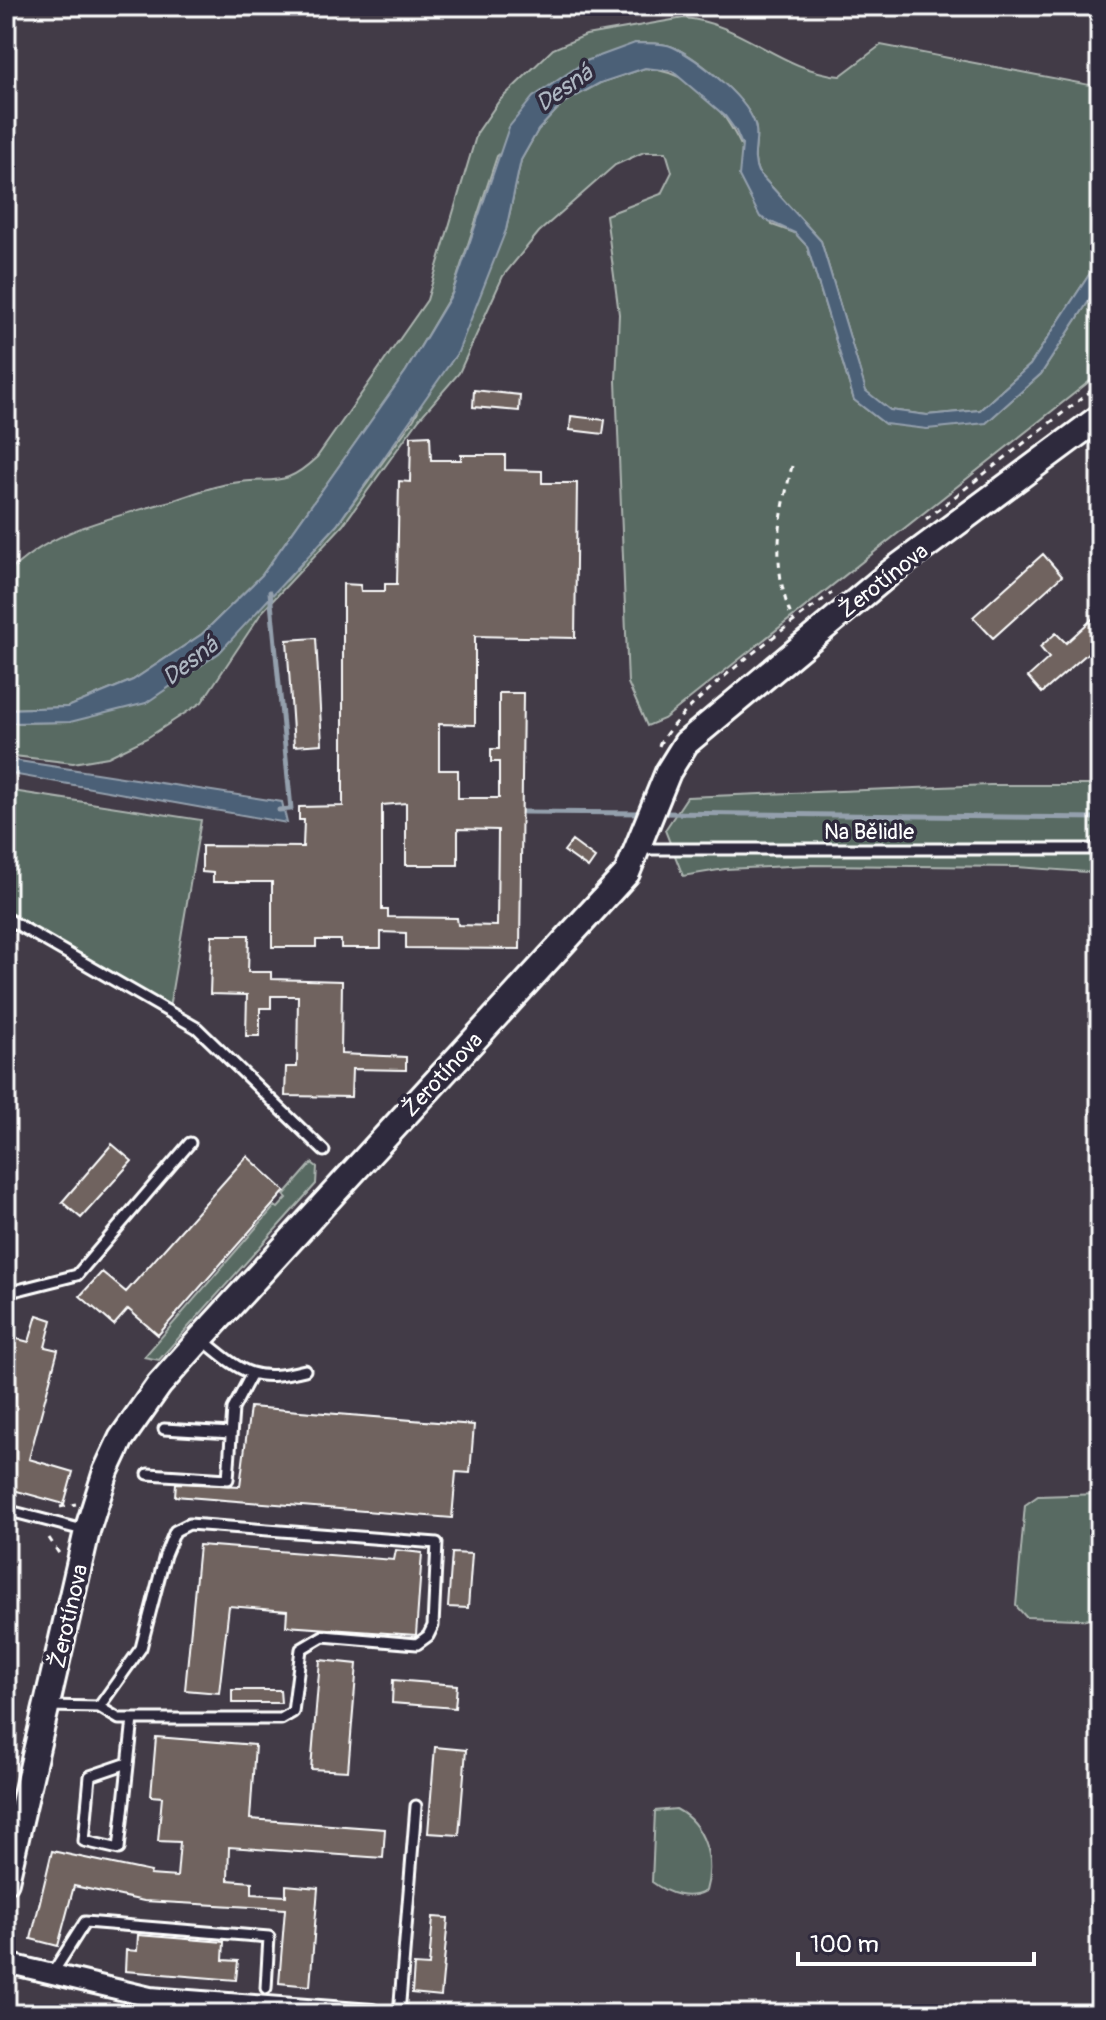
<svg xmlns="http://www.w3.org/2000/svg" width="1106" height="2020" font-family="Pangolin,sans-serif">
  <style>
    .green { fill: #586a62; stroke: #acb4b0; stroke-width: 2 }
    .water { fill: #4c6077; stroke: #94a0ad; stroke-width: 2 }
    .lines { fill: none; stroke-linecap: round; stroke-linejoin: round }
    .stream { stroke: #94a0ad; stroke-width: 5 }
    .building { fill: #6f635f; stroke: #fff; stroke-width: 2; fill-rule: evenodd }
    .lane-casing { stroke: #fff; stroke-width: 15 }
    .street-casing { stroke: #fff; stroke-width: 24 }
    .secondary-casing { stroke: #fff; stroke-width: 30 }
    .path { stroke: #fff; stroke-width: 3; stroke-dasharray: 6 6; stroke-linecap: butt }
    .lane { stroke: #2f2a3d; stroke-width: 9 }
    .street { stroke: #2f2a3d; stroke-width: 18 }
    .secondary { stroke: #2f2a3d; stroke-width: 24 }
    .labels { text-anchor: middle; stroke-width: 7; stroke-linejoin: round; paint-order: stroke }
    .street-label { font-size: 22px; fill: #fff; stroke: #2f2a3d }
    .water-label { font-size: 24px; font-style: italic; fill: #aeb7c2; stroke: #2f2a3d }
  </style>
  <rect width="100%" height="100%" fill="#423b47"/>
  <filter id="ink" filterUnits="userSpaceOnUse"><feTurbulence type="fractalNoise" baseFrequency=".0125" numOctaves="2"/><feDisplacementMap in="SourceGraphic" scale="16" xChannelSelector="R" yChannelSelector="G"/><feConvolveMatrix kernelMatrix="1 2 1 2 8 2 1 2 1" color-interpolation-filters="sRGB"/></filter>
  <g filter="url(#ink)">
    <path class="green" d="M684,18C742,23 780,70 840,76L881,45L1100,87V258L1030,365L980,410L927,415L890,410L866,392L821,241L758,172C751,156 758,145 756,129C752,101 697,58 673,47C662,42 647,44 635,43L497,156L452,293L406,371L262,575L202,634L133,680L68,707L6,709V575C49,530 109,519 167,502C188,496 211,486 233,483C275,476 282,490 317,457L427,300L477,133L499,101L553,49L586,35Z
      M645,68C725,75 749,161 772,225L795,233L807,246L854,400L885,424L986,423L1041,374L1100,284V373L664,719L647,726L628,683L616,381L619,314L606,215L661,194L672,172L666,152H644L615,165L539,232L503,276L459,373L419,419L343,525L262,612L202,702L147,738L108,757L73,763L6,755V723L70,722L287,580L337,525L414,419L506,230L521,160L538,130L563,103L600,83Z
      M990,785H1100V873L1017,867L809,865L725,869L683,876L665,830L687,797Z
      M6,790L201,820L169,1008L6,914Z
      M312,1163L317,1167L316,1184L159,1360L144,1357L275,1206L278,1208L287,1198L284,1195Z
      M1100,1494V1620L1026,1617L1016,1606L1025,1505L1038,1496Z
      M676,1809C705,1824 715,1860 706,1891C688,1901 668,1894 652,1882L655,1811Z"/>
    <path class="water" d="M635,43C647,44 662,42 673,47C697,58 752,101 756,129C758,145 751,156 758,172L821,241L866,391L890,410L927,415L980,410L1030,365L1100,258V284L1041,374L986,423L927,429L885,424L854,400L807,246L795,233L760,217L739,176L742,145L736,131L725,116L672,71L645,68L600,83L563,103L538,130L521,160L506,230L458,352L337,525L219,653L146,703L70,722L6,723V709L68,707L133,680L202,634L262,575L406,371L452,294L509,127L533,97L586,61Z
      M6,759L282,802L287,823L6,773Z"/>
    <g class="lines">
      <path class="stream" d="M270,592L291,809L279,810
        M524,812L643,813
        M661,813L1100,818"/>
    </g>
    <path class="building" d="M474,390L520,395L519,411L473,407Z
      M571,416L605,420L603,434L570,430Z
      M430,435L431,460H461V455H505V470L542,471V483H577L575,638L475,636V725L439,724V770H458V798H499V762H491V749H499V693H523L520,949L406,948V933L381,932V948H341V940H316V947H272V882H213V873L202,872V846L303,847L304,820H299V807L343,806V584L360,585L361,591H385V584H397L399,481L410,482L411,436ZM406,803V865H458V829L498,830L497,926L458,925L457,918L388,917V910H382V805Z
      M1043,554L1062,576L993,638L973,617Z
      M1100,612V651L1093,657L1089,652L1042,693L1028,677L1049,658L1040,647L1056,633L1066,643Z
      M316,638L322,744L294,746L287,640Z
      M572,841L595,858L588,868L564,851Z
      M212,935H249L248,972H271V979L342,981L341,1054L406,1057V1070L352,1069L351,1097L285,1096L286,1067H297L298,996H271V1008H260V1036H246L247,995L210,994Z
      M112,1144L132,1161L81,1218L62,1202Z
      M247,1156L285,1191L158,1335L128,1309L114,1325L80,1296L102,1272L126,1292Z
      M37,1315L52,1320L45,1347L58,1350L29,1459L73,1472L64,1504L6,1488V1429L15,1396L6,1394V1336L29,1342Z
      M250,1407L474,1425L470,1473L456,1472L452,1518L175,1496L176,1483L240,1486Z
      M199,1545L394,1560L396,1550L422,1553L416,1635L286,1626L287,1611L229,1606L219,1693L185,1690Z
      M452,1553L472,1554L468,1608L448,1607Z
      M320,1660L357,1664L348,1771L311,1769Z
      M393,1680L457,1685L455,1708L392,1703Z
      M232,1690H280L281,1703H232Z
      M156,1737L255,1745L250,1819L385,1829L383,1858L229,1847L228,1880L252,1882V1894L286,1896V1885L318,1888L310,1986L279,1983L285,1909L144,1901L74,1886L58,1946L31,1939L52,1851L151,1872L150,1875L177,1877L180,1842L158,1841L162,1797L151,1796Z
      M435,1747L466,1750L459,1835L428,1833Z
      M433,1917L448,1918L441,1996L412,1993L414,1965L429,1966Z
      M138,1935L224,1942L223,1960L238,1961L236,1980L125,1971L126,1950L137,1951Z"/>
    <g class="lines">
      <g class="lane-casing">
        <path id="lane" d="M639,849H1100
          M6,918L197,1028L324,1151
          M6,1293L77,1275L190,1143
          M203,1340C243,1373 253,1383 305,1370
          M164,1429L231,1433
          M148,1474L228,1479L233,1409L251,1375
          M6,1510L87,1531
          M47,1706L99,1707L119,1719H281L293,1712L301,1649L323,1636L417,1644L428,1636L433,1626L437,1543L189,1524L175,1531L165,1555L141,1648L99,1707
          M128,1763L90,1776L84,1841L119,1849L133,1719
          M52,1974L85,1922L269,1937L266,1988
          M399,2014L416,1806"/>
      </g>
      <g class="street-casing">
        <path id="street" d="M6,1963L150,1997L372,2014"/>
      </g>
      <g class="secondary-casing">
        <path id="secondary" d="M6,1881L87,1531L106,1471L121,1439L159,1385L201,1338L627,873L668,772L686,743L891,572L1100,417"/>
      </g>
      <path class="path" d="M792,466C779,519 770,568 793,620
        M926,519L1100,384
        M659,746C675,708 794,621 832,593
        M60,1507L76,1504
        M49,1538L60,1555"/>
      <use href="#lane" class="lane"/>
      <use href="#street" class="street"/>
      <use href="#secondary" class="secondary"/>
    </g>
  </g>
  <g class="labels">
    <g class="street-label">
      <text transform="translate(883 580) rotate(-38)" y="8">Žerotínova</text>
      <text x="869" y="839">Na Bělidle</text>
      <text transform="translate(442 1074) rotate(-47)" y="8">Žerotínova</text>
      <text transform="translate(68 1616) rotate(-77)" y="8">Žerotínova</text>
    </g>
    <g class="water-label">
      <text transform="translate(564 88) rotate(-35)" y="8">Desná</text>
      <text transform="translate(190 661) rotate(-38)" y="8">Desná</text>
    </g>
  </g>
  <rect width="1106" height="2020" fill="none" stroke="#2f2a3d" stroke-width="32"/>
  <rect x="16" y="16" width="1074" height="1988" fill="none" stroke="#fff" stroke-width="3" filter="url(#ink)"/>
  <path d="M798 1952v12h236v-12" fill="none" stroke="#ffffff" stroke-width="4"/>
  <text x="810" y="1952" font-size="24" fill="#ffffff" stroke="#2f2a3d" stroke-width="6" paint-order="stroke">100 m</text>
</svg>
